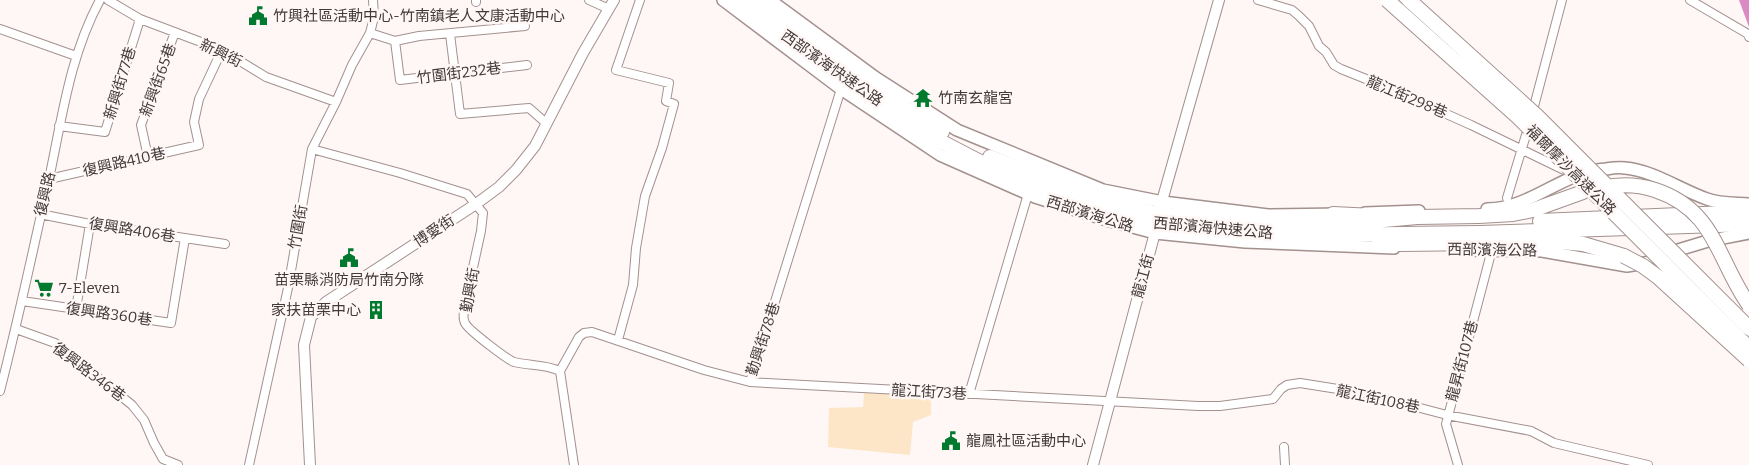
<svg xmlns="http://www.w3.org/2000/svg" width="1749" height="465" font-family="Bitter,'Noto Sans TC',serif">
  <style>
    .green { fill: #fde6c8 }
    .water { fill: #da89c2 }
    .lines { fill: none; stroke-linecap: round; stroke-linejoin: round }
    .street-casing { stroke: #a3918e; stroke-width: 10 }
    .secondary-casing { stroke: #a3918e; stroke-width: 12 }
    .primary-casing { stroke: #a3918e; stroke-width: 14 }
    .highway-casing { stroke: #a3918e; stroke-width: 16 }
    .street { stroke: #fff; stroke-width: 8 }
    .secondary { stroke: #fff; stroke-width: 10 }
    .primary { stroke: #fff; stroke-width: 11 }
    .highway { stroke: #fff; stroke-width: 14 }
    .highway-bridge-casing { stroke: #a3918e; stroke-width: 16; stroke-linecap: butt }
    .highway-bridge { stroke: #fff; stroke-width: 14 }
    .labels { text-anchor: middle; stroke-width: 5; stroke-linejoin: round; paint-order: stroke }
    .poi-label { font-size: 15px; fill: #413a39; stroke: #fff7f6; text-anchor: start }
    .street-label { font-size: 15px; fill: #413a39; stroke: #fff7f6 }
  </style>
  <rect width="100%" height="100%" fill="#fff7f6"/>
  <path class="green" d="M864,393L931,396V415L913,422L910,455L828,447L829,408L863,407Z"/>
  <path class="water" d="M1739,0H1749V27Z"/>
  <g class="lines">
    <g class="street-casing">
      <path id="street" d="M108,0L140,19L222,50L266,77L336,102
        M476,0V2
        M589,0L609,9
        M1258,0L1292,10L1299,16L1309,26L1319,46L1326,52L1334,65L1341,69L1386,87L1471,125L1566,171
        M1690,0L1748,34L1749,37
        M0,29L76,56
        M370,33L395,41L419,36L525,26
        M450,34L460,114L529,108L546,123
        M395,41L400,80L527,65
        M1532,114L1562,0
        M59,126L105,132L140,19
        M312,149L400,173L467,194L483,213L481,231L465,304C464,310 462,318 465,323C468,330 508,360 514,362C530,366 545,364 560,371
        M148,157L141,125L175,32
        M49,179L199,145L194,122L199,99L222,50
        M1507,198L1529,125
        M40,214L90,224L225,244
        M22,301L171,323L185,238
        M76,309L90,224
        M16,329L55,343L132,405L144,420L154,443L163,459L178,465
        M618,340L633,285L636,248L645,196L662,148L674,104L666,101L669,83L616,70L640,0
        M560,371L579,337L584,333L592,332L704,370L750,382L841,89
        M560,371L574,465
        M750,382L1198,406H1220L1273,399L1281,389L1287,385L1300,383L1363,393L1447,415L1531,431L1554,443L1648,465
        M0,391C18,321 33,250 49,179C62,118 70,55 100,0
        M969,394L1028,194
        M1284,447L1285,465
        M249,465L288,288L312,149L336,102L352,65L370,33L374,17L373,0
        M1458,465L1446,424L1490,257"/>
    </g>
    <g class="secondary-casing">
      <path id="secondary" d="M1160,208L1219,0
        M310,465L304,345L311,317L326,302L476,204L499,187L516,170L535,146L583,53L614,0
        M1093,465L1157,225"/>
    </g>
    <g class="primary-casing">
      <path id="primary" d="M723,0L841,89L940,155L1035,197L1110,221L1155,233L1245,242L1394,248
        M770,0L876,78L957,130L1103,190L1163,202L1268,215L1341,214
        M1487,209C1531,209 1563,171 1606,169C1612,168 1619,167 1625,168C1652,170 1681,190 1707,199C1720,204 1735,203 1749,204
        M1365,213L1419,211
        M1462,250L1542,251L1627,266L1651,262L1678,250L1708,241L1749,233"/>
    </g>
    <g class="highway-casing">
      <path id="highway" d="M738,0L863,92L938,140L988,166L1070,200L1157,225L1219,231L1323,235L1479,233L1749,224
        M755,0L868,84L942,132
        M990,157L1076,191L1110,202L1158,214L1291,226L1371,225
        M1333,214L1374,216
        M1540,221L1749,212
        M1362,222L1417,217L1479,216L1513,214L1533,210L1583,192
        M1379,241L1400,244L1561,242L1583,244L1624,256"/>
    </g>
    <use href="#street" class="street"/>
    <use href="#secondary" class="secondary"/>
    <use href="#primary" class="primary"/>
    <use href="#highway" class="highway"/>
    <g class="highway-bridge-casing">
      <path id="highway-bridge" d="M1387,0L1518,117L1749,348
        M1409,0L1537,116L1749,328
        M1602,188C1619,184 1639,185 1655,190C1716,210 1717,260 1749,305
        M1624,256L1643,266L1658,277L1749,360"/>
    </g>
    <use href="#highway-bridge" class="highway-bridge"/>
  </g>
  <defs>
    <g id="civic-bare" transform="scale(1.5)"><path d="M-.6-6.5H3V-4.5H.6V-3L4-1V1h2V6H-6V1h2V-1L-.6-3ZM-1.2 2.5V6h2.4V2.5Z" fill="#01792f" stroke="#fff7f6" stroke-width="2.5" paint-order="stroke"/></g>
    <g id="temple-bare" transform="scale(1.5)"><path d="M0-6L5-2H3V0L6.5 2.5H4V6H1.5V3h-3V6H-4V2.5H-6.5L-3 0V-2H-5Z" fill="#01792f" stroke="#fff7f6" stroke-width="2.5" paint-order="stroke"/></g>
    <g id="supermarket-bare" transform="scale(1.5)"><path d="M-6-5.5h2.5l.6 2H6L4.5 2H-2.5L-4.4-4H-6ZM-1.5 3.2a1.3 1.3 0 1 0 .1 0ZM3 3.2a1.3 1.3 0 1 0 .1 0Z" fill="#01792f" stroke="#fff7f6" stroke-width="2.5" paint-order="stroke"/></g>
    <g id="building-bare" transform="scale(1.5)"><path d="M-4-6H4V6H1V3H-1V6H-4ZM-2.5-4.3h1.7v1.8h-1.7ZM.8-4.3h1.7v1.8H.8ZM-2.5-1h1.7V.8h-1.7ZM.8-1h1.7V.8H.8Z" fill="#01792f" stroke="#fff7f6" stroke-width="2.5" paint-order="stroke"/></g>
  </defs>
  <g fill-rule="evenodd">
    <use href="#civic-bare" x="258" y="16"/>
    <use href="#temple-bare" x="923" y="98"/>
    <use href="#civic-bare" x="349" y="258"/>
    <use href="#supermarket-bare" x="44" y="288"/>
    <use href="#building-bare" x="376" y="310"/>
    <use href="#civic-bare" x="951" y="441"/>
  </g>
  <g class="labels">
    <g class="poi-label">
      <text x="273" y="21">竹興社區活動中心-竹南鎮老人文康活動中心</text>
      <text x="938" y="103">竹南玄龍宮</text>
      <text x="349" y="285" text-anchor="middle">苗栗縣消防局竹南分隊</text>
      <text x="59" y="293">7-Eleven</text>
      <text x="361" y="315" text-anchor="end">家扶苗栗中心</text>
      <text x="966" y="446">龍鳳社區活動中心</text>
    </g>
    <g class="street-label">
      <text transform="translate(221 53) rotate(26)" y="5">新興街</text>
      <text transform="translate(832 68) rotate(35)" y="5">西部濱海快速公路</text>
      <text transform="translate(459 73) rotate(-7)" y="5">竹圍街232巷</text>
      <text transform="translate(158 80) rotate(-70)" y="5">新興街65巷</text>
      <text transform="translate(120 83) rotate(-73)" y="5">新興街77巷</text>
      <text transform="translate(1407 97) rotate(23)" y="5">龍江街298巷</text>
      <text transform="translate(124 162) rotate(-13)" y="5">復興路410巷</text>
      <text transform="translate(1571 170) rotate(45)" y="5">福爾摩沙高速公路</text>
      <text transform="translate(45 194) rotate(-77)" y="5">復興路</text>
      <text transform="translate(1090 214) rotate(17)" y="5">西部濱海公路</text>
      <text transform="translate(298 227) rotate(-80)" y="5">竹圍街</text>
      <text transform="translate(1213 228) rotate(5)" y="5">西部濱海快速公路</text>
      <text transform="translate(132 230) rotate(9)" y="5">復興路406巷</text>
      <text transform="translate(434 231) rotate(-33)" y="5">博愛街</text>
      <text transform="translate(1492 250) rotate(1)" y="5">西部濱海公路</text>
      <text transform="translate(1143 276) rotate(-75)" y="5">龍江街</text>
      <text transform="translate(470 290) rotate(-80)" y="5">勤興街</text>
      <text transform="translate(109 314) rotate(8)" y="5">復興路360巷</text>
      <text transform="translate(763 339) rotate(-72)" y="5">勤興街78巷</text>
      <text transform="translate(1462 361) rotate(-75)" y="5">龍昇街107巷</text>
      <text transform="translate(89 372) rotate(37)" y="5">復興路346巷</text>
      <text transform="translate(929 392) rotate(3)" y="5">龍江街73巷</text>
      <text transform="translate(1378 399) rotate(12)" y="5">龍江街108巷</text>
    </g>
  </g>
</svg>
